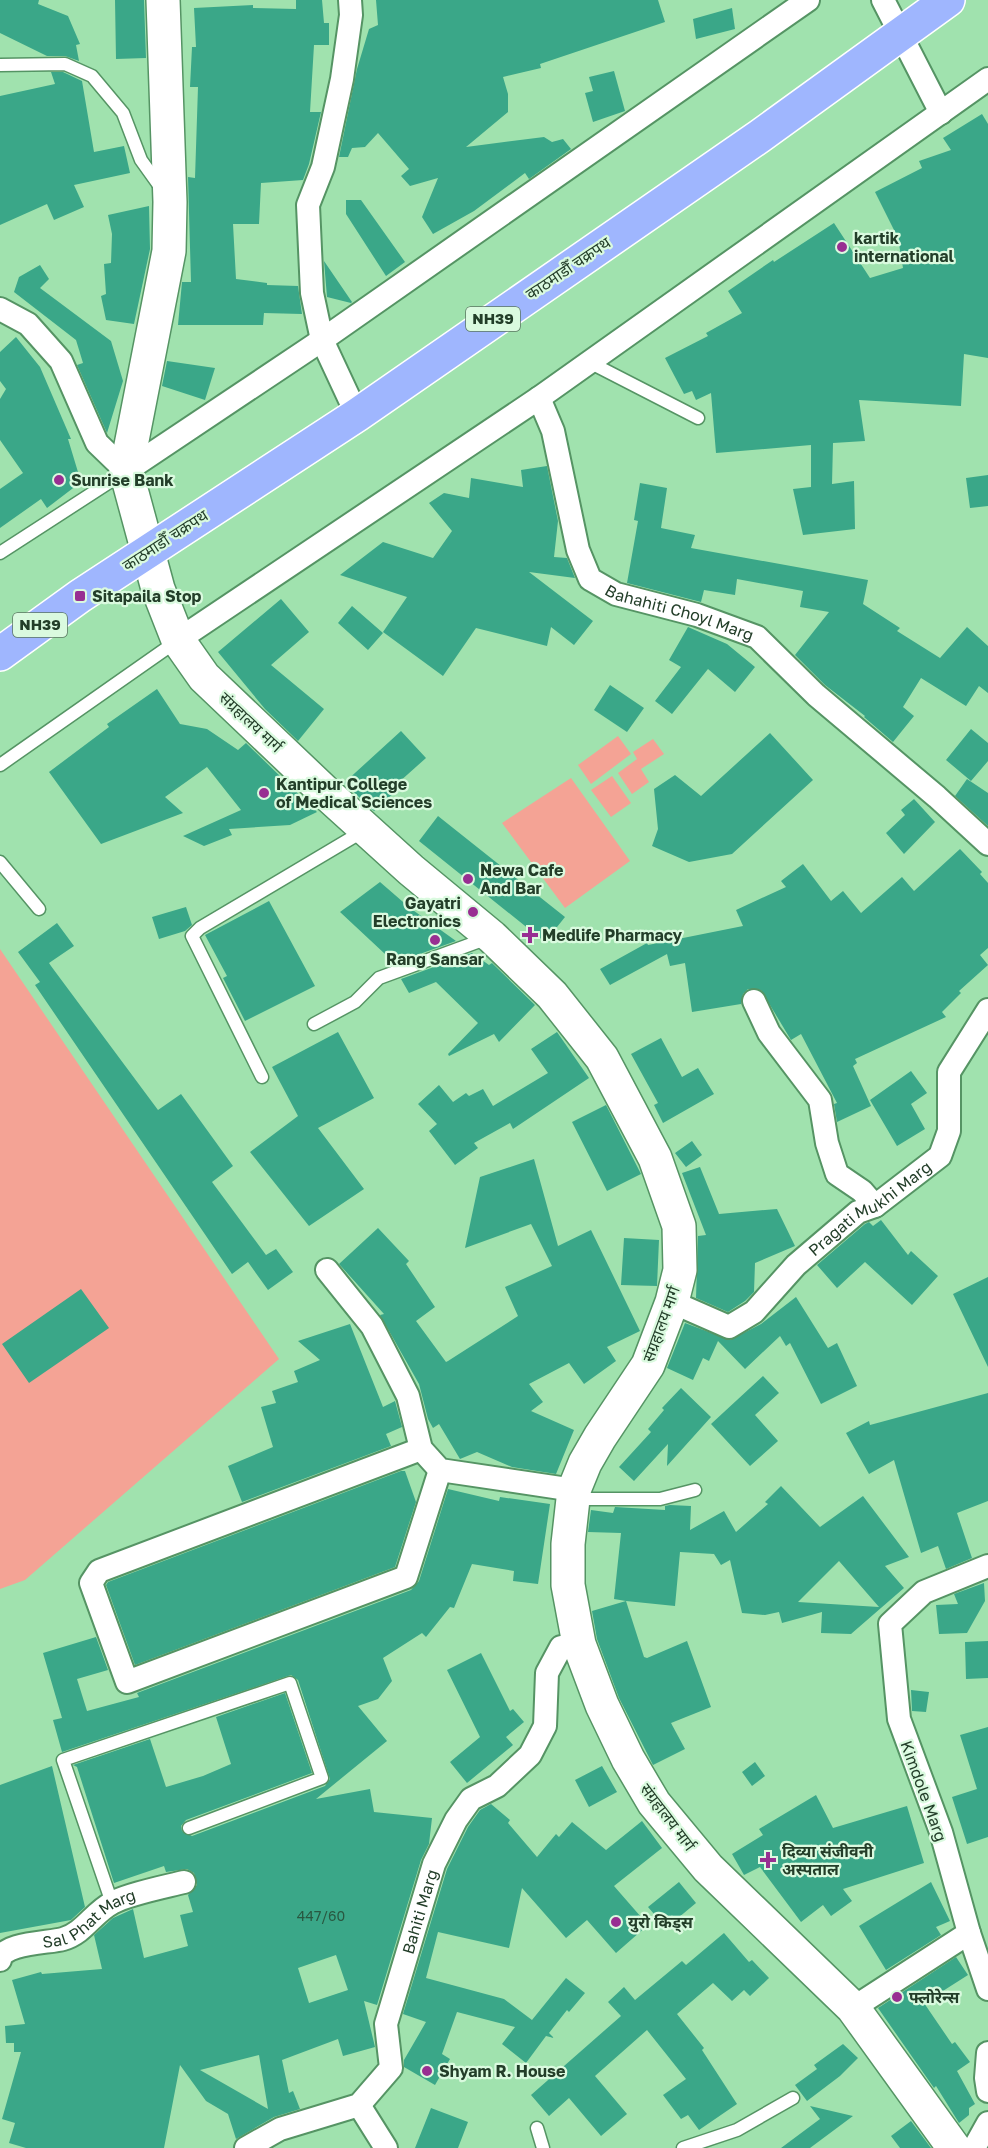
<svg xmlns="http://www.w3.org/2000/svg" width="988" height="2148" font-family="'Golos Text','Noto Sans Devanagari',sans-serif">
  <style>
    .green { fill: #f4a395 }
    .building { fill: #3aa788; fill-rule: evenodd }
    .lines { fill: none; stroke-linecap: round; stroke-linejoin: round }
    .lane-casing { stroke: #559464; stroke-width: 15 }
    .street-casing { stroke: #559464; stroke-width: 26 }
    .secondary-casing { stroke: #559464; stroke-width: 36 }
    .highway-casing { stroke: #fff; stroke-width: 36 }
    .lane { stroke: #fff; stroke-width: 12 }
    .street { stroke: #fff; stroke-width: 22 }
    .secondary { stroke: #fff; stroke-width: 33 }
    .highway { stroke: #9fb6fe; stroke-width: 33 }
    .poi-dot { fill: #982f92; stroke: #dafadf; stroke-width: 2 }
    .labels { text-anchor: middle; stroke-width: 4.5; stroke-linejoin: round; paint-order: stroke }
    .number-label { font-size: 14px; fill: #295841 }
    .shield { fill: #dafadf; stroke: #5a7660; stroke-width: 1.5 }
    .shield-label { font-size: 15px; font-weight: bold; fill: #233e29 }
    .poi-label { font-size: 16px; font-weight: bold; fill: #233e29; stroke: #dafadf; text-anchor: start }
    .street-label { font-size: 16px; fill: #233e29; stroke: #dafadf }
  </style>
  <rect width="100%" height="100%" fill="#a0e2ae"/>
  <path class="green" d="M618,736L631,754L591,784L578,765Z
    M653,739L664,754L641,769L649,782L632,794L618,773L637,759L633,752Z
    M612,776L631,803L611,817L591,790Z
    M571,778L630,861L565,908L502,823Z
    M0,949L279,1359L25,1580L0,1589Z"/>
  <path class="building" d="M0,0H39L38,4L68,16L80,44L76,45L79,61L65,56H47L0,33Z
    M115,0H144L146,58L116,59Z
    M296,0H322L324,23H329V45H314L310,112H321L309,164L303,180L261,183L259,224H233L236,279L267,283V285L298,286L302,314L264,313L263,325H178L182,282H191L188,177L195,178L198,87H190L192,47H196L194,8L253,5V8L296,9Z
    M376,0H658L665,22L540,64L541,68L503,77L508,94V112L466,147L544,137L552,142L563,139L571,149L529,179L525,173L474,211L433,234L422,217L438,178L410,186L401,176L409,169L378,133L365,147L352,148L348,157H339L357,69L369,29L378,25Z
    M732,8L735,29L696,39L693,19Z
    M614,71L625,111L593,122L585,93L593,91L589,77Z
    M51,72H63L82,81L94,152L124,146L130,173L74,185L84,207L54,220L47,204L0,225V96L55,84Z
    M982,114L988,124V358L964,354L961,406L859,400L865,441L833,443L832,484L854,481L855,529L803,535L793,489L811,487V445L716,453L711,393L696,400L692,391L684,394L665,358L708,336L706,333L742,313L728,291L773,260L774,262L834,223L870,278L903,268L898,238L875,192L922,168L919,161L951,150L943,138Z
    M346,200H361L405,262L386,276L346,214Z
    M149,206L150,249L134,324L106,320L101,296L106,294L104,264L111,263L112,234L108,215Z
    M324,261L352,302L351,303L327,297Z
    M40,265L49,279L40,288L111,341L123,381L107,433L77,365L83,363L76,340L14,292L19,277Z
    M16,337L40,367L71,439H68L81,482L47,508L41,499L0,528V489L23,473L0,440V399L6,389L0,381V352Z
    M167,361L215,368L205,400L162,386Z
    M547,466L558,521L554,557L567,558L575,578L529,572L593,621L574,645L551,627L547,646L476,628L443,676L383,632L407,597L340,575L383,542L433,558L452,531L429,503L444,493L469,498L471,478L523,487L521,470Z
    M988,475V506L970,508L966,478Z
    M640,483L667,488L661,528L695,535L691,548L868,580L863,604L900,628L897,631L940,658L967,627L988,646V693L979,686L966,706L921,678L903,707L914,716L893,742L864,717L865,716L825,685L795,655L829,612L800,607L803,591L737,579L735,595L704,590L701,602L627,583L638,521L634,520Z
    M281,599L309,632L271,665L324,709L298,741L265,709L218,652Z
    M352,606L383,633L368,650L338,623Z
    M688,627L727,644L755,667L735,692L708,669L672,714L655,701L681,667L669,660Z
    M610,685L644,708L627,732L594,710Z
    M157,689L180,724L207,729L238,750L246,743L317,812L290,825L229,829L232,835L204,846L183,836L241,810L207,767L165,797L183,813L101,844L49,772L109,727L107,724Z
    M971,729L988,743V761L971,781L946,760Z
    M401,731L426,758L389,791L393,794L374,811L344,783Z
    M770,733L813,780L732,854L689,862L652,846L658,829L654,789L675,775L701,796Z
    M967,779L988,793V826L955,796Z
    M914,799L935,822L904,854L886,833L905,815L901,810Z
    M438,816L565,917L545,942L419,841Z
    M960,849L982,872L980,874L988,883V948L980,955L988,965L959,991L961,993L942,1012L946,1017L855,1059L857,1063L853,1066L871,1106L837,1122L834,1104L837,1103L801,1034L791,1040L761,990L748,989L743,994L741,1004L692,1012L685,963L670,966L667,954L610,985L600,969L647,943L648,945L743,926L736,910L786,887L781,881L803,864L831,901L843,891L861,913L902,877L914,891Z
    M380,882L410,908L456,941L392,964L385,954L340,912Z
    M269,901L315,986L245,1021L223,978L227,976L205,935Z
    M186,907L192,925L185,931L159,939L152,917Z
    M57,923L74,946L49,963L51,966L158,1110L181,1094L233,1166L212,1182L266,1255L276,1249L293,1272L268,1290L248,1262L232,1274L35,985L40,982L18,952Z
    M472,953L489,965L492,963L535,1005L499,1042L494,1034L449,1056L448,1054L478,1023L436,982L409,993L401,979Z
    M338,1032L374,1098L318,1128L364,1189L309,1226L250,1152L298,1116L272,1067Z
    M557,1032L589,1078L513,1129L510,1123L474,1143L478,1148L455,1165L429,1131L437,1124L418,1104L439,1085L453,1102L466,1093L469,1096L483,1089L493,1106L548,1073L531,1049Z
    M661,1038L682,1077L698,1068L714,1094L663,1123L654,1105L658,1103L631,1054Z
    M911,1071L927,1093L911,1104L925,1129L897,1146L870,1100Z
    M606,1105L641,1174L607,1191L572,1122Z
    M692,1141L702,1155L686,1167L675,1153Z
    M534,1159L558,1246L591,1230L640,1331L607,1347L616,1361L584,1384L569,1363L529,1384L543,1402L531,1411L574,1430L556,1474L512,1467L477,1452L460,1459L439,1424L433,1428L428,1419L419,1384L380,1315L384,1314L339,1264L378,1228L409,1261L406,1264L435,1307L416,1321L446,1362L448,1361L518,1316L505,1287L552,1266L531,1224L465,1248L480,1177Z
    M700,1167L719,1214L777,1209L795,1246L755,1263L754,1292L745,1301L728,1312L696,1298L698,1236L706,1235L682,1173Z
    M881,1220L908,1255L911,1251L938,1276L912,1305L865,1262L837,1288L817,1265L865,1224L869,1222L873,1226Z
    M624,1238L659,1240L657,1286L621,1285Z
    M988,1277V1367L953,1294Z
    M81,1289L109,1328L29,1383L2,1344Z
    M796,1297L828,1348L837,1343L857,1386L821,1404L790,1343L786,1346L780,1336L745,1369L718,1341L709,1361L703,1358L693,1380L667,1368L685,1323L730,1340L761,1324Z
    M350,1324L383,1407L395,1401L402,1427L386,1434L391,1446L242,1502L228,1466L273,1447L261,1407L276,1403L272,1391L298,1382L294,1371L320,1360L298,1341Z
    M763,1376L779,1393L755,1415L778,1441L750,1466L711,1424Z
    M681,1388L711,1417L667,1466L668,1444L634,1481L619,1467L651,1432L648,1429L664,1410L662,1408Z
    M988,1393V1501L957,1513L972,1558L946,1569L938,1546L921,1553L894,1460L869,1474L846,1433L869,1421L870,1425Z
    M401,1471H405L416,1502L395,1567L135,1665L106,1585L108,1582Z
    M781,1486L820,1527L863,1496L909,1557L885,1566L904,1588L851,1634L821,1633L822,1612L782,1623L779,1612L765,1615L742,1613L730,1560L721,1565L714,1554L680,1552L675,1606L626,1601L644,1657L647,1658L687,1641L711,1707L671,1723L685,1749L653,1765L619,1698L597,1639L592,1611L626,1601L614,1599L621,1533L588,1532L591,1510L613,1513L615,1507L665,1510V1506L670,1505L691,1506L690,1530L724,1511L736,1532L768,1504L765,1502ZM839,1561L879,1607L798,1602Z
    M448,1489L499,1501L500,1497L550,1504L538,1584L513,1581L514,1571L472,1564L454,1608L450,1607L426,1637L422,1633L383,1658L392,1681L378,1699L358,1706L387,1741L316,1799L370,1789L374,1812L432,1818L429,1844L421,1860L377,2005L364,2001L375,2047L343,2056L338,2039L282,2060L289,2093L293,2091L300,2109L274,2117L236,2139L228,2114L206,2101L180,2065L164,2148H26L9,2143L15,2123L2,2119L21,2052H14V2043H6L5,2026L25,2024L12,1980L41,1972L42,1974L102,1969L94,1935L113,1918L133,1909L144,1958L188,1946L180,1915L193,1912L188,1895L197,1885L194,1873L187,1869L166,1872L164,1866L114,1883L77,1767L73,1765L150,1739L166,1787L203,1776L231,1764L216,1717L285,1693L312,1773L186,1820L181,1826L182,1831L192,1836L325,1786L330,1779L298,1680L291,1675L62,1752L53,1720L62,1718L43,1653L96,1637L108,1670L77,1679L87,1711L139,1697L137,1693L411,1590L419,1581ZM336,1955L348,1990L309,2003L298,1968ZM259,2055L268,2109L200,2070Z
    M984,1583L985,1601L967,1633L939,1634L936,1605L958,1604L954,1594Z
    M988,1641V1678L966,1679L965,1642Z
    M481,1653L510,1711L513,1709L524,1722L506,1737L513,1745L467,1783L450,1762L480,1737L447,1670Z
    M911,1690L929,1692L926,1712L912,1711Z
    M988,1727V1837L967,1844L952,1797L977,1789L960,1735Z
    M755,1762L765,1776L752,1786L742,1772Z
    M52,1766L85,1907L71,1920L0,1933V1785Z
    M602,1766L617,1792L589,1807L575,1780Z
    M816,1795L833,1828L907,1806L924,1863L843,1889L852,1901L831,1916L823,1905L801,1922L760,1867L744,1875L732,1854L763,1835L759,1829Z
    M491,1804L510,1820L508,1823L537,1857L556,1834L559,1837L572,1822L606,1850L642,1821L662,1848L614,1886L648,1925L616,1953L587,1920L566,1938L522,1888L509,1948L438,1932L426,1978L504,1999L532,2020L566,1978L585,1993L569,2012L567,2010L549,2033L554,2038L546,2036L526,2063L502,2044L515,2027L457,2012L442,2054L450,2059L435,2085L404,2067V2060L426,2022L403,2014L447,1869L468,1827L480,1810Z
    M679,1882L696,1903L666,1928L648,1907Z
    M931,1882L950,1921L936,1927L941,1935L886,1970L859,1926Z
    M724,1933L749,1962L752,1960L769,1978L750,1996L744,1990L732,2001L713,1983L677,2014L704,2048L702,2050L737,2104L699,2130L688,2115L681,2119L663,2095L686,2079L647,2030L595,2076L627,2114L601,2136L569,2098L549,2116L531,2095L621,2016L608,2002L624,1987L635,2000L682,1961L686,1965Z
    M956,1957L968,1975L924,2003L952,2044L955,2042L970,2062L957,2071L975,2104L969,2108V2115L959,2123L936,2086L934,2088L878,2008Z
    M843,2044L858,2058L840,2076L807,2101L795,2085L817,2069L814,2065Z
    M810,2106L853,2116L810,2148H781L820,2119Z
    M431,2108L468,2122L458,2148H415Z
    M911,2121L931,2148H900L891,2136Z"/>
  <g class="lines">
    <g class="lane-casing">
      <path id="lane" d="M0,65L65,64L92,76L123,113L141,160L161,188
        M589,362L698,418
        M0,553L125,472
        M0,765L177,641
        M0,862L39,909
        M314,1024L355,1002L379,978L488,938
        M262,1077L192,936L200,928L365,830
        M573,1499H660L695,1490
        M112,1903L63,1760L290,1683L322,1778L189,1828
        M537,2128L543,2148
        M683,2148L737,2130L793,2098"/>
    </g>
    <g class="street-casing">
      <g id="street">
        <path d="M350,0L351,15L342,79L323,167L308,205L312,293L322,340L357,415"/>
        <path d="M883,0L941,113"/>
        <path d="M0,309L28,324L61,361L97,443L126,471L322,340L808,0"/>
        <path id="s1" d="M539,398L553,431L578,550L590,579L616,594L697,615L757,637L816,695L937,797L988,844"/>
        <path d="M178,640L539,398L988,79"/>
        <path d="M754,1001L769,1033L820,1100L827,1143L837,1174L862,1191L875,1206"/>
        <path d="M327,1270L372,1326L408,1396L421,1449L440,1470L574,1490"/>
        <path id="s2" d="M672,1302L729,1327L754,1312L796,1265L858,1212L875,1206L940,1156L949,1131V1072L988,1010"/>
        <path d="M421,1449L99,1571L91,1583L127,1682L406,1577L440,1470"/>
        <path d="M969,1933L988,1989"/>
        <path id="s3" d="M0,1960C2,1943 48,1943 63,1939C84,1933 93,1913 112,1903C128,1894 164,1887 184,1882"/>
        <path d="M853,2008L969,1933L941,1832L899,1719L890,1624L924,1592L988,1566"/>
        <path d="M988,2053L986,2078L988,2091"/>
        <path d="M359,2105L386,2148"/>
        <path id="s4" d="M246,2148L280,2129L359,2105L391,2068L386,2024L434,1864L456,1820L471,1799L497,1786L530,1755L545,1726L547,1673L561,1647L579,1644"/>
        <path d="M974,2148L988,2123"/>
      </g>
    </g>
    <g class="secondary-casing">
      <path id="secondary" d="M163,0L170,202L169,251L126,471L158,589L178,640L204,677L326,793L411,870L492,937L552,995L602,1058L655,1158L679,1226L680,1270L672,1302L648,1365L600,1437L585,1463L574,1490L568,1544V1585L579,1644L602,1705L628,1759L654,1803L708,1868L853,2008L954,2148"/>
    </g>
    <g class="highway-casing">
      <path id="highway" d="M0,654L80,596L357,415L760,136L948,0"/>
    </g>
    <use href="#lane" class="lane"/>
    <use href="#street" class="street"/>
    <use href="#secondary" class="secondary"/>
    <use href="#highway" class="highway"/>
  </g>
  <g class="poi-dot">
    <circle cx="842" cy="247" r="6"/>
    <circle cx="59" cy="480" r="6"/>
    <rect x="74" y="590" width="12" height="12" rx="3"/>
    <circle cx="264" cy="793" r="6"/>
    <circle cx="468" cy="879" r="6"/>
    <circle cx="473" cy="912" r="6"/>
    <path d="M527 926h6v6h6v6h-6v6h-6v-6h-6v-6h6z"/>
    <circle cx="435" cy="940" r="6"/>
    <path d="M765 1851h6v6h6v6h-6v6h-6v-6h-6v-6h6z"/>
    <circle cx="616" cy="1922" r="6"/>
    <circle cx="897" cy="1997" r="6"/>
    <circle cx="427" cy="2071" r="6"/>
  </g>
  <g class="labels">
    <g class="number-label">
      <text x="321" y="1921">447/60</text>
    </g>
    <g class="shield">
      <rect x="466" y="307" width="54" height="24" rx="4.5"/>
      <rect x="13" y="613" width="54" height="24" rx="4.5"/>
    </g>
    <g class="shield-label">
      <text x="493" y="324">NH39</text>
      <text x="40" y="630">NH39</text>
    </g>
    <g class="poi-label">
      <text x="854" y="244">kartik<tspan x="854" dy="18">international</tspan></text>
      <text x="71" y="486">Sunrise Bank</text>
      <text x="92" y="602">Sitapaila Stop</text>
      <text x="276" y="790">Kantipur College<tspan x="276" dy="18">of Medical Sciences</tspan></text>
      <text x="480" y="876">Newa Cafe<tspan x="480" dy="18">And Bar</tspan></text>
      <text x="461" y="909" text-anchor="end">Gayatri<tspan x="461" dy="18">Electronics</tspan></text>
      <text x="542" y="941">Medlife Pharmacy</text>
      <text x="435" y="965" text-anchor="middle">Rang Sansar</text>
      <text x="782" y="1857">दिव्या संजीवनी<tspan x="782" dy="18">अस्पताल</tspan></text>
      <text x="628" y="1928">युरो किड्स</text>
      <text x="909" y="2003">फ्लोरेन्स</text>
      <text x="439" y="2077">Shyam R. House</text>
    </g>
    <g class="street-label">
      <text transform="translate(568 268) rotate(-34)" y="6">काठमाडाैँ चक्रपथ</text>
      <text transform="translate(165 540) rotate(-33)" y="6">काठमाडाैँ चक्रपथ</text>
      <text dy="6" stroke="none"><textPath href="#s1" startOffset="285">Bahahiti Choyl Marg</textPath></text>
      <text transform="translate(251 722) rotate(43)" y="6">संग्रहालय मार्ग</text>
      <text dy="6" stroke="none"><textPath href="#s2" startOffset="248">Pragati Mukhi Marg</textPath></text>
      <text transform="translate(661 1324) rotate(-70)" y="6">संग्रहालय मार्ग</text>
      <text transform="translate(924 1791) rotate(70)" y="6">Kimdole Marg</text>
      <text transform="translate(668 1817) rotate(53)" y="6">संग्रहालय मार्ग</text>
      <text dy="6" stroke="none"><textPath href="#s4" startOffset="332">Bahiti Marg</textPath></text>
      <text dy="6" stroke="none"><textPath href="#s3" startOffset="102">Sal Phat Marg</textPath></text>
    </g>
  </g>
</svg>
